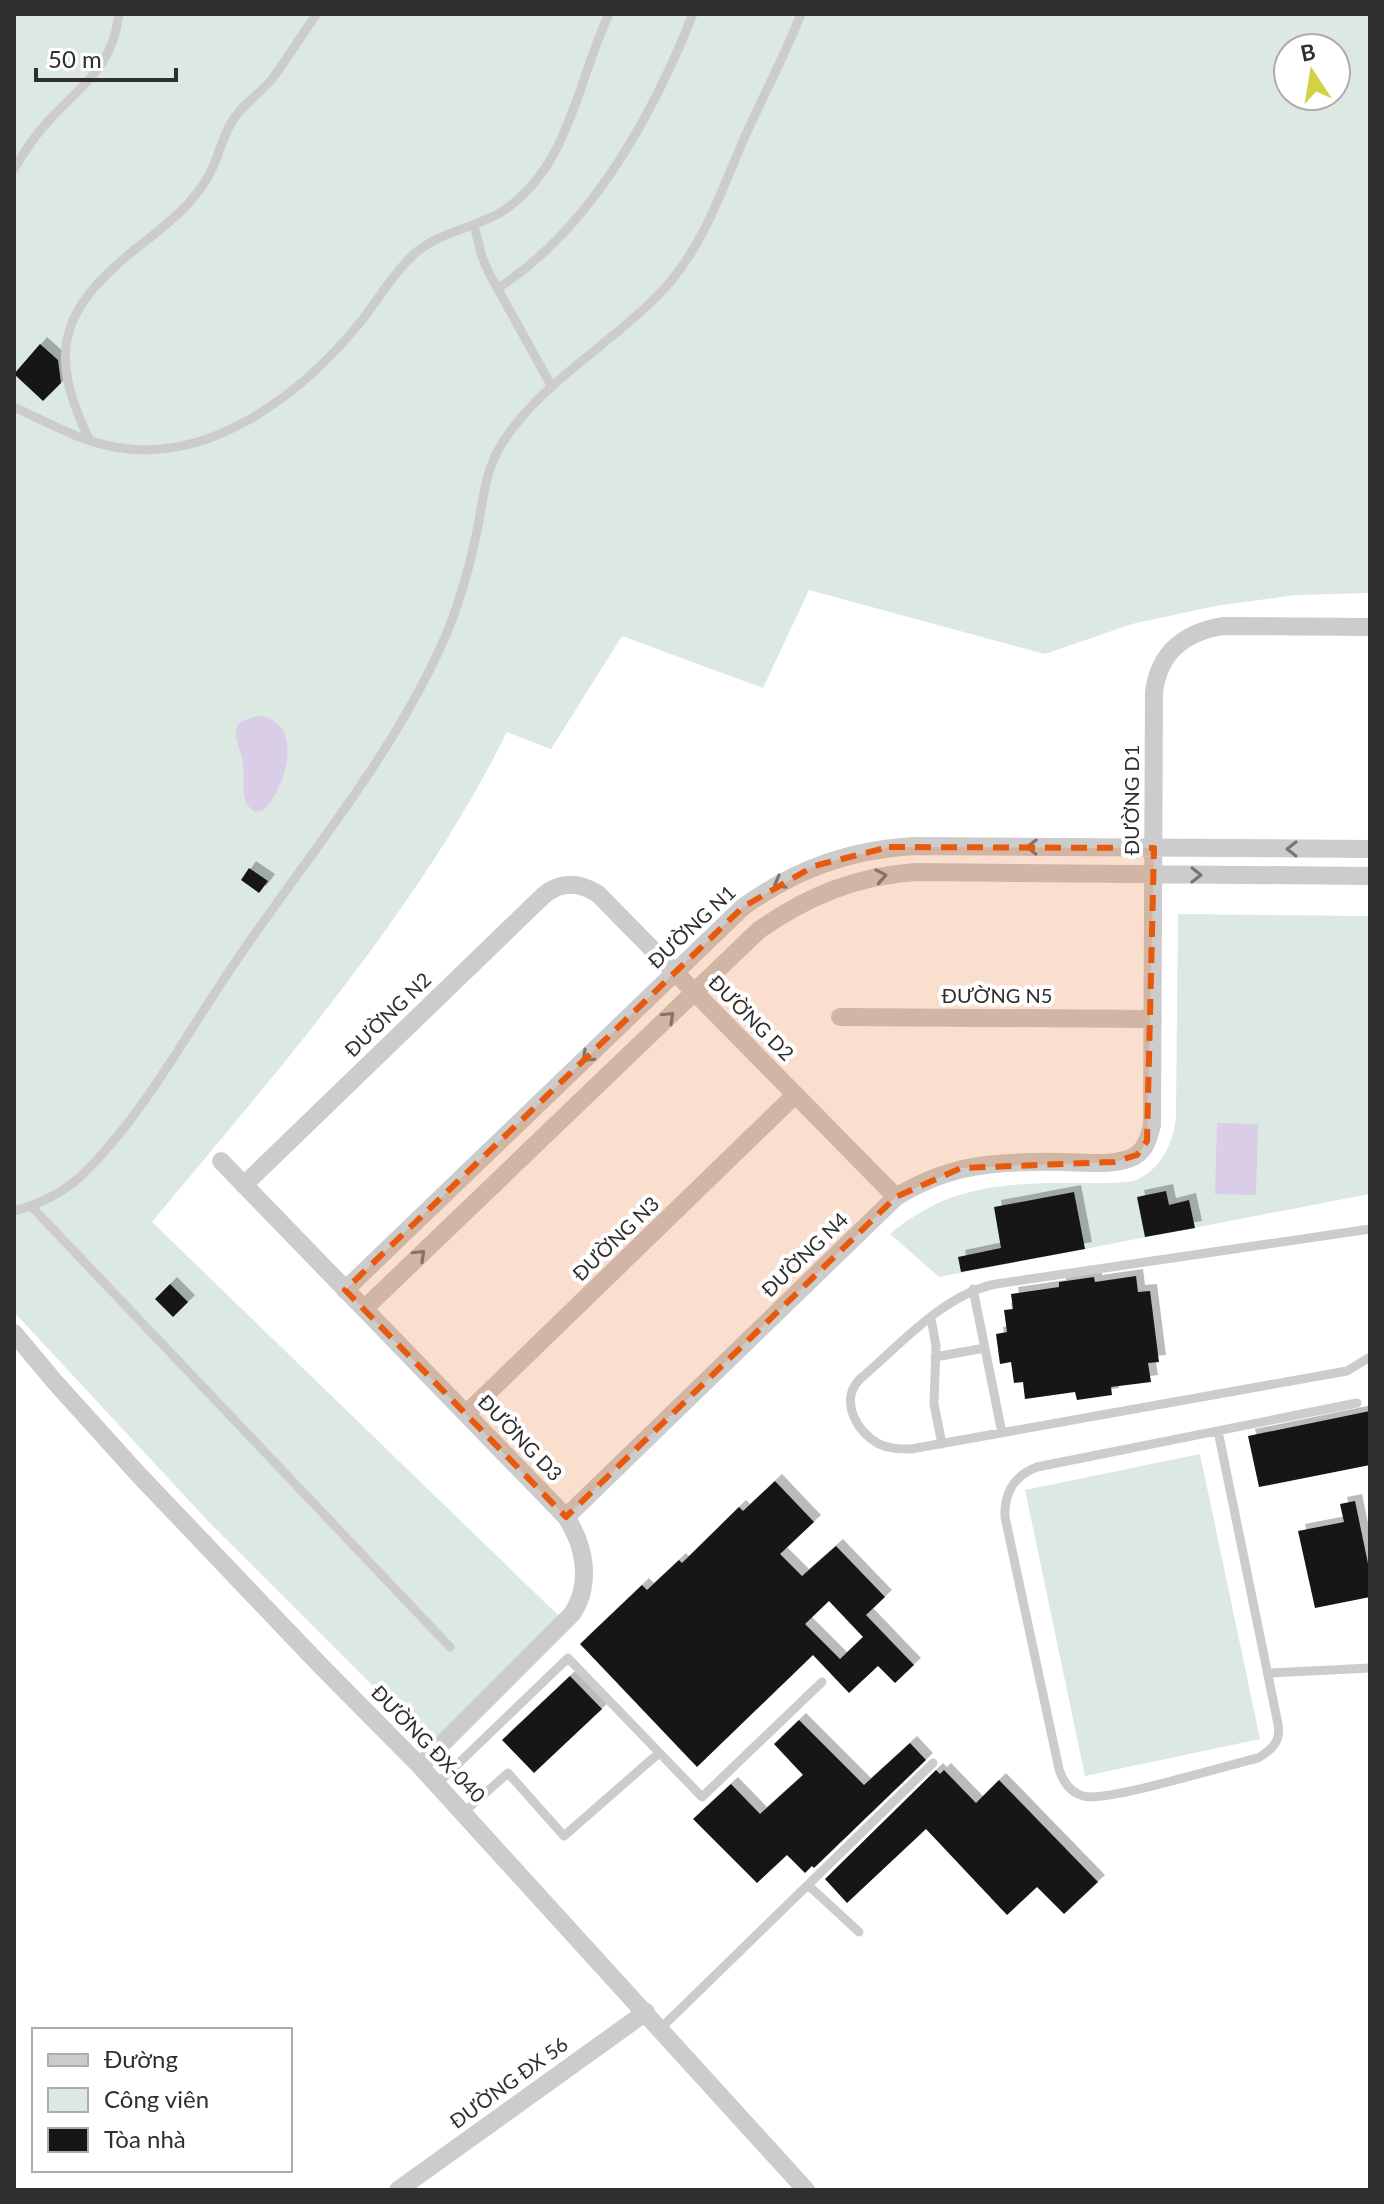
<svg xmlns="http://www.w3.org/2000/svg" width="1384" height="2204" font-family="Lato,sans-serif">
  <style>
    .green { fill: #dce8e2; fill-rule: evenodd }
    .water { fill: #dacde8 }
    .building { fill: #161616; fill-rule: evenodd; filter: url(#shadow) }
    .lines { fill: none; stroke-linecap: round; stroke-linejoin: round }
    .service { stroke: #ccc; stroke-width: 9 }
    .minor { stroke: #ccc; stroke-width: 18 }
    .oneway { stroke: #767676 }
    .marked { fill: #e8590c; fill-opacity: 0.2; stroke: #e8590c; stroke-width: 6; stroke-dasharray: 16 10; stroke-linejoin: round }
    .labels { text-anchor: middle; stroke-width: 8; stroke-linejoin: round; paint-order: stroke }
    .street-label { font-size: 20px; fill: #2f2f2f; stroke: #fff }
  </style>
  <defs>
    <filter id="shadow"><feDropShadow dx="7" dy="-7" stdDeviation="0" flood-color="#0004"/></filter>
  </defs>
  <rect width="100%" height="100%" fill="#fff"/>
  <path class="green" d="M14,14H1370V593L1296,595L1215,606L1132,624L1045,654L809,590L763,688L622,636L551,749L507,732C418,911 279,1069 152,1222L560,1617L431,1744L207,1520L14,1312ZM1288,48H1336V96H1288Z
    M1178,914L1367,916L1370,918V1194L939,1277L890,1234C947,1186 1000,1183 1072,1183C1093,1183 1114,1184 1134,1181C1161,1170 1174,1143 1176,1116Z
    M1200,1454L1260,1739L1085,1776L1025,1490Z"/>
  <path class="water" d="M261,716C306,725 285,788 264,810L255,812C238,802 246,780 243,764C241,743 220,721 261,716Z
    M1217,1123L1258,1124L1256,1195L1215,1194Z"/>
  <path class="building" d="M40,344L58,360L61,383L43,401L14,374Z
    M249,868L268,881L259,893L241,880Z
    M1166,1191L1169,1205L1189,1200L1195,1228L1145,1237L1137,1197Z
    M1074,1192L1085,1249L961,1272L958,1257L1001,1248L994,1207Z
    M1136,1276L1138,1292L1150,1291L1159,1362L1148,1363L1151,1382L1111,1387L1112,1395L1077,1400L1075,1392L1025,1399L1023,1382L1014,1383L1011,1362L1000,1364L996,1334L1007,1332L1004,1310L1013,1309L1011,1294L1059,1287V1282L1094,1277L1095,1282Z
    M170,1284L188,1302L173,1317L155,1299Z
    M1370,1411V1465L1259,1487L1248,1436Z
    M775,1481L814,1522L780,1554L802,1576L836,1546L885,1597L866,1615L914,1665L895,1683L878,1666L849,1693L813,1655L697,1767L580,1644L642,1585L647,1590L679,1560L682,1563L739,1507L743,1511ZM829,1601L863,1637L840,1659L805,1624Z
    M1355,1501L1370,1573V1597L1315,1608L1298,1531L1344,1522L1340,1504Z
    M570,1676L602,1709L534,1773L502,1740Z
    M799,1720L864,1785L910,1743L926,1760L814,1868L812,1866L805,1873L787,1855L757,1883L693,1819L731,1784L760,1814L803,1775L774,1744Z
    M936,1770L940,1774L944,1770L976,1803L999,1780L1098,1882L1064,1914L1037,1887L1007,1915L926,1829L847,1903L825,1879Z"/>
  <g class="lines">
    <path class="service" d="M14,169C23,154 32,140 43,127C77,87 112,72 119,14
      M474,225L482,257L489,273L552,387
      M498,288C592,228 653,114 693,14
      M14,407C47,422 79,441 115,447C210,465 301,394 358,325C376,303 390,278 410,258C437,230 475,230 506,209C571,162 577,81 609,14
      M90,441C48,355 58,312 133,251C157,232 182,214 200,189C216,169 219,145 231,123C241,105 259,95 272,79C288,58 301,35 317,14
      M31,1206L450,1647
      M14,1211C40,1204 65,1192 84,1173C145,1113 186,1034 234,964C305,859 390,760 442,644C458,608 469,570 477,531C483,502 484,474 500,447C537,384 614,343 664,289C703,246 720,194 743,141C762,98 784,57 801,14
      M1370,1229L996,1284C944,1294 900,1345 860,1379C839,1400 856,1431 879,1444C889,1449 900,1449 911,1449L1347,1371L1370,1357
      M973,1289L1002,1433
      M931,1318L936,1346L934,1404L942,1444
      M935,1357L985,1348
      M1218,1431L1278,1724C1281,1741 1273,1749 1258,1758C1228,1765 1104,1803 1083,1796C1070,1792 1063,1782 1059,1769L1005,1517C1004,1492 1014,1476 1037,1467L1357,1403
      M1268,1673L1370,1668
      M437,1784L568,1658L702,1797L822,1682
      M463,1813L508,1773L564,1836L659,1753
      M808,1885L859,1932
      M661,2028L933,1763"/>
    <path class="minor" d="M840,1017L1153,1019
      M221,1161L566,1517C585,1546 592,1584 572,1614L420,1766
      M244,1185L544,895C561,881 580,882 598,894L896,1197
      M345,1290L743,907C796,869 849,850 914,846L1370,849
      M364,1309L759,930C808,896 856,876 916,872L1370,876
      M14,1333L54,1381L138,1474L320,1665L420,1766L806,2190
      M466,1414L795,1095
      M566,1517L896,1197C951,1163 999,1161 1062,1162C1085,1162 1114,1167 1135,1156C1146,1149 1149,1137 1152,1125L1154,692C1159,652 1184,633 1222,626L1370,627
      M398,2190L646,2012"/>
  </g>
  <defs><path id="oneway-chevron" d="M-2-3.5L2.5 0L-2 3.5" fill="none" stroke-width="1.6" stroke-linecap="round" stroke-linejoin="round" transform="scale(2)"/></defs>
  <g class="oneway">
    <use href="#oneway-chevron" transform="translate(1032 847) rotate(-179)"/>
    <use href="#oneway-chevron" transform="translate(1292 849) rotate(-180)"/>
    <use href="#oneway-chevron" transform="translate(1196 875) rotate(1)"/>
    <use href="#oneway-chevron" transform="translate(881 876) rotate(-10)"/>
    <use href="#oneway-chevron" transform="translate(779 883) rotate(151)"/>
    <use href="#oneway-chevron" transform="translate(669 1017) rotate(-44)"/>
    <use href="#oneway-chevron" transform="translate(587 1057) rotate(136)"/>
    <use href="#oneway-chevron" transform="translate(420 1255) rotate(-44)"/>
  </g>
  <path class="marked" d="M889,847L1154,848L1147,1141L1137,1155L1114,1162L961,1168L896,1197L566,1517L345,1290L743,907L814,866Z"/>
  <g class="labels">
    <g class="street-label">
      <text transform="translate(1132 800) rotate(-90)" y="7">ĐƯỜNG D1</text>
      <text transform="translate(692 927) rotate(-43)" y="7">ĐƯỜNG N1</text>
      <text x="997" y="1003">ĐƯỜNG N5</text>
      <text transform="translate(388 1015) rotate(-44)" y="7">ĐƯỜNG N2</text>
      <text transform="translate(751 1018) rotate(45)" y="7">ĐƯỜNG D2</text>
      <text transform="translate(616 1239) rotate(-44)" y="7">ĐƯỜNG N3</text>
      <text transform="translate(805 1255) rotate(-44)" y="7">ĐƯỜNG N4</text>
      <text transform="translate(520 1438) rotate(46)" y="7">ĐƯỜNG D3</text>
      <text transform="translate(428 1744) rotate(46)" y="7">ĐƯỜNG ĐX-040</text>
      <text transform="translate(509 2083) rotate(-36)" y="7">ĐƯỜNG ĐX 56</text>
    </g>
  </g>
  <rect width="1384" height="2204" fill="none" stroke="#2f2f2f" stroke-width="32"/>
  <rect x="32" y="2028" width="260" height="144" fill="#ffffff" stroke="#acacac" stroke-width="2"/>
  <rect x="48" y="2054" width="40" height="12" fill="#cccccc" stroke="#acacac" stroke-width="2"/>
  <text x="104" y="2068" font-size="24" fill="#2f2f2f">Đường</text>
  <rect x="48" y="2088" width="40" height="24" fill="#dce8e2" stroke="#acacac" stroke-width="2"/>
  <text x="104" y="2108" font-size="24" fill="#2f2f2f">Công viên</text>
  <rect x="48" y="2128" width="40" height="24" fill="#161616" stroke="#acacac" stroke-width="2"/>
  <text x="104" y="2148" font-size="24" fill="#2f2f2f">Tòa nhà</text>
  <g transform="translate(1312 72) rotate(348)"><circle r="38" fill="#ffffff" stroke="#acacac" stroke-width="2"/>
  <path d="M0-6L14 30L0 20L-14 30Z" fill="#d1d245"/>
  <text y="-12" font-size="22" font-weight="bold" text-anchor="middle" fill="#2f2f2f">B</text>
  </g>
  <path d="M36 68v12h140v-12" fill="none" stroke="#2f2f2f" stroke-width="4"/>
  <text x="48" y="68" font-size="24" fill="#2f2f2f" stroke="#ffffff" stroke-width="6" paint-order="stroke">50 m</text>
</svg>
